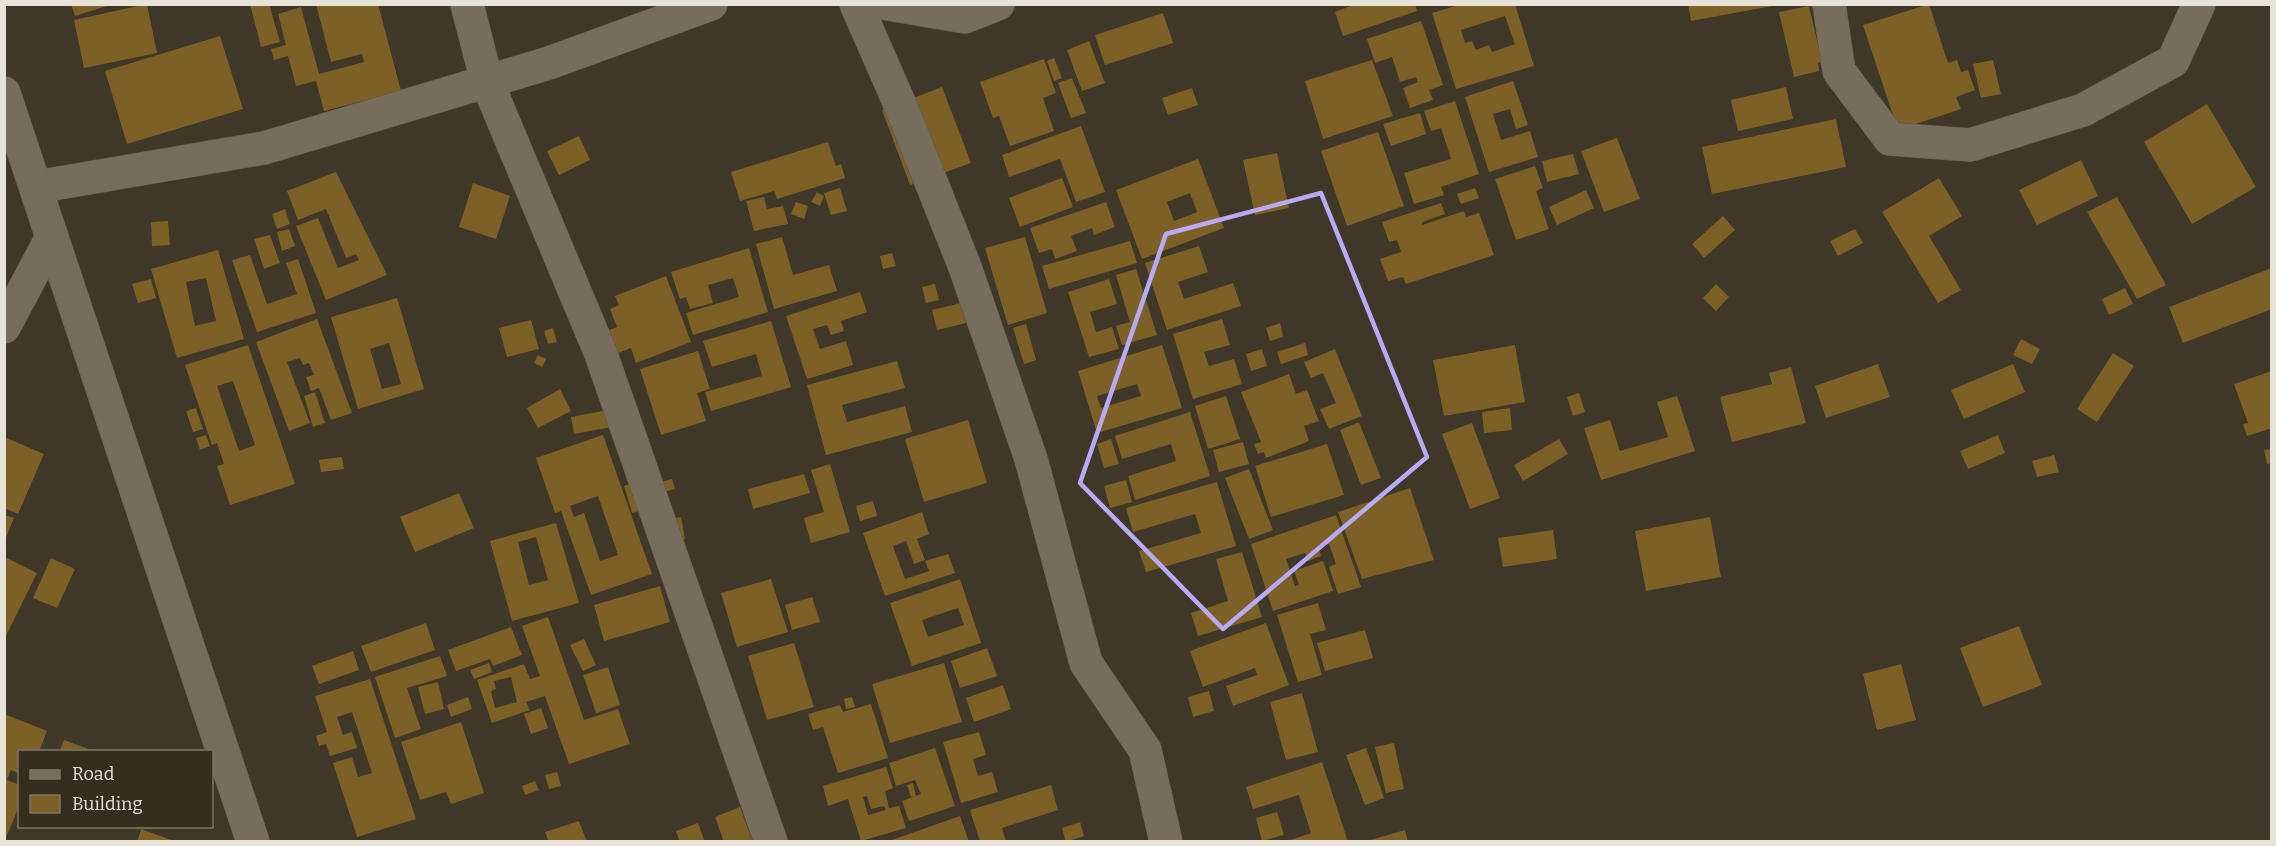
<svg xmlns="http://www.w3.org/2000/svg" width="2276" height="846" font-family="Bitter,serif">
  <style>
    .building { fill: #7d6025; fill-rule: evenodd }
    .lines { fill: none; stroke-linecap: round; stroke-linejoin: round }
    .minor-casing { stroke: #5c5548; stroke-width: 34 }
    .tertiary-casing { stroke: #5c5548; stroke-width: 34 }
    .minor { stroke: #766d5c; stroke-width: 33 }
    .tertiary { stroke: #766d5c; stroke-width: 33 }
    .marked { fill: none; stroke: #b7abf8; stroke-width: 4.5; stroke-linejoin: round }
  </style>
  <rect width="100%" height="100%" fill="#3f3727"/>
  <path class="building" d="M71,4H110V5L75,16Z
    M147,4L157,53L84,68L74,20Z
    M250,4H269L280,42L261,47Z
    M316,4H378L401,91L324,111L316,81L296,86L288,56L274,60L271,49L286,45L278,14L301,7L319,74L364,62L362,54L331,62Z
    M1356,4H1415L1417,11L1343,36L1335,12Z
    M1462,4H1515L1534,66L1456,89L1432,13ZM1505,16L1515,44L1492,52L1489,45L1476,50L1472,41L1465,43L1461,30Z
    M1688,4H1772V6L1691,21Z
    M1929,4L1948,63L1957,60L1961,72L1968,70L1975,90L1956,97L1961,109L1898,130L1863,25Z
    M1809,6L1822,62L1818,63L1819,71L1794,77L1779,12Z
    M1163,13L1173,43L1105,65L1095,35Z
    M1421,21L1443,85L1429,90L1433,100L1410,108L1403,88L1418,82L1416,77L1400,82L1392,57L1375,63L1367,39Z
    M220,36L243,109L127,144L105,71Z
    M1089,41L1105,83L1082,91L1067,50Z
    M1054,58L1062,78L1054,81L1047,61Z
    M1044,59L1056,93L1043,98L1054,131L1010,146L999,116L993,118L980,82Z
    M1372,60L1393,116L1323,139L1305,81Z
    M1993,60L2001,94L1981,98L1973,64Z
    M1072,78L1086,113L1071,118L1058,83Z
    M1513,81L1528,125L1516,129L1510,109L1493,114L1501,140L1530,131L1538,157L1489,172L1465,97Z
    M942,87L971,163L910,185L882,110Z
    M1786,87L1793,119L1738,131L1731,100Z
    M1192,88L1198,105L1168,115L1162,98Z
    M1455,101L1479,174L1441,187L1444,195L1414,204L1404,173L1451,159L1441,128L1431,131L1424,111Z
    M2207,104L2256,187L2192,224L2144,142Z
    M1420,113L1426,134L1391,146L1383,124Z
    M1836,119L1846,167L1712,194L1702,147Z
    M1081,126L1105,192L1076,202L1060,159L1009,177L1002,155Z
    M1378,132L1404,206L1347,226L1321,151Z
    M579,136L590,160L559,175L547,151Z
    M1617,138L1640,199L1604,212L1581,151Z
    M828,142L836,166L841,164L845,178L777,199L774,191L740,201L731,172Z
    M1277,153L1289,208L1255,215L1243,160Z
    M1573,154L1579,174L1547,182L1542,161Z
    M1198,159L1224,228L1142,259L1116,190ZM1190,193L1197,212L1174,221L1167,202Z
    M2081,160L2098,196L2037,225L2019,190Z
    M1535,166L1543,188L1536,191L1549,229L1516,240L1495,179Z
    M336,172L387,275L326,300L296,226L318,218L338,268L359,260L356,254L346,258L326,209L298,220L287,191Z
    M1062,178L1073,207L1020,227L1009,198Z
    M1939,178L1962,216L1929,236L1961,290L1938,303L1882,212Z
    M473,183L510,196L496,239L459,227Z
    M840,188L847,211L831,215L824,193Z
    M1475,188L1479,198L1461,204L1457,194Z
    M1586,190L1594,208L1557,225L1549,207Z
    M817,192L824,196L820,206L811,202Z
    M764,197L767,209L783,206L788,224L754,231L746,201Z
    M2117,197L2166,285L2137,299L2087,212Z
    M796,202L808,206L804,219L791,214Z
    M1106,202L1115,227L1094,235L1092,228L1071,236L1077,251L1055,259L1052,249L1039,253L1030,228Z
    M1441,203L1445,214L1422,222V225L1464,211L1466,217L1479,213L1494,255L1406,284L1403,277L1388,281L1380,259L1401,252L1397,240L1389,242L1382,222Z
    M285,209L290,224L277,229L272,214Z
    M1723,216L1735,230L1704,258L1692,244Z
    M168,221L170,245L152,246L151,222Z
    M289,229L295,246L282,251L277,232Z
    M1855,229L1863,243L1838,256L1830,241Z
    M270,235L280,263L264,269L254,239Z
    M782,237L793,275L829,265L837,291L774,309L756,244Z
    M1025,237L1047,313L1008,325L985,248Z
    M1130,241L1137,263L1049,289L1042,266Z
    M1199,246L1208,272L1178,282L1184,299L1233,283L1241,306L1167,330L1145,263Z
    M749,248L768,312L693,335L686,313L739,297L733,278L708,285L713,303L690,309L686,297L680,299L671,272Z
    M218,250L244,339L177,358L151,269ZM206,278L216,321L195,326L186,282Z
    M892,253L896,266L883,269L880,256Z
    M250,255L267,304L297,294L286,263L298,259L316,313L257,332L232,260Z
    M2272,268V309L2183,343L2169,307Z
    M1136,269L1157,335L1122,345L1116,326L1130,322L1116,275Z
    M666,276L691,342L636,363L631,348L618,353L609,330L617,327L610,309L619,305L615,296Z
    M151,279L156,298L138,303L132,284Z
    M1109,279L1117,304L1090,312L1096,332L1112,327L1119,349L1089,357L1068,292Z
    M935,284L939,300L926,303L922,287Z
    M1716,284L1729,297L1716,311L1703,298Z
    M2125,288L2133,304L2109,315L2102,299Z
    M860,292L867,312L841,321L844,331L831,335L827,325L813,329L820,349L846,341L853,365L807,379L786,316Z
    M397,298L424,389L358,409L331,317ZM389,343L401,384L382,389L370,349Z
    M961,303L966,323L937,330L932,310Z
    M317,319L352,413L331,420L319,388L311,391L306,377L314,375L309,363L303,365L300,358L287,362L310,423L289,431L256,342Z
    M1222,319L1230,345L1204,352L1209,366L1234,359L1242,384L1193,399L1173,334Z
    M531,320L539,349L507,357L499,328Z
    M771,321L791,387L711,411L705,392L762,376L756,354L712,367L703,341Z
    M1280,323L1283,337L1270,341L1266,328Z
    M1026,324L1036,360L1024,364L1013,328Z
    M553,328L557,342L548,344L544,331Z
    M2021,339L2040,349L2032,364L2013,355Z
    M1305,343L1308,355L1281,364L1277,352Z
    M248,345L295,484L230,505L217,466L224,464L217,443L212,445L185,365ZM233,381L255,445L239,451L217,386Z
    M1162,345L1182,408L1097,433L1078,371ZM1137,384L1141,396L1101,408L1097,396Z
    M1515,345L1525,402L1444,416L1433,360Z
    M1262,349L1267,366L1251,371L1246,354Z
    M1335,349L1362,416L1329,429L1320,409L1336,403L1323,373L1311,378L1304,362Z
    M698,351L710,389L697,393L706,421L661,435L640,369Z
    M2113,353L2134,366L2097,422L2077,409Z
    M538,355L546,359L542,367L534,363Z
    M897,361L905,388L842,405L847,422L905,406L912,432L826,455L807,385Z
    M1878,364L1890,397L1826,418L1815,386Z
    M2013,364L2025,392L1964,419L1951,390Z
    M1791,367L1806,423L1732,442L1720,397L1772,384L1769,373Z
    M2272,371V428L2247,436L2243,424L2248,423L2234,384Z
    M1289,374L1296,394L1307,390L1319,421L1304,426L1309,441L1266,458L1264,452L1258,454L1254,444L1261,442L1241,392Z
    M560,389L571,411L538,428L527,408Z
    M315,392L325,423L313,427L304,396Z
    M1579,393L1585,412L1573,416L1567,397Z
    M1226,396L1240,439L1208,449L1195,406Z
    M1677,396L1695,451L1601,480L1584,428L1610,420L1620,451L1668,437L1657,402Z
    M196,408L203,429L193,432L186,411Z
    M1510,408L1512,430L1484,433L1482,412Z
    M613,409L617,426L574,434L571,417Z
    M1190,412L1210,476L1135,500L1128,476L1176,461L1171,444L1122,459L1115,436Z
    M968,420L987,483L924,502L905,439Z
    M1359,422L1381,478L1361,485L1340,430Z
    M1472,423L1500,498L1470,509L1442,434Z
    M206,435L210,446L200,450L196,438Z
    M603,435L652,574L591,595L561,511L555,513L536,458ZM598,496L618,555L600,561L584,513L574,517L570,506Z
    M1998,435L2005,453L1968,469L1960,451Z
    M4,437L44,454L18,514L4,508Z
    M1111,439L1119,464L1104,468L1097,444Z
    M1559,439L1568,454L1523,481L1514,465Z
    M1243,442L1249,464L1219,472L1213,450Z
    M1327,444L1344,495L1271,517L1255,466Z
    M2272,449V463L2267,464L2264,450Z
    M2054,455L2059,472L2037,477L2032,461Z
    M342,457L344,469L321,472L319,460Z
    M830,464L850,532L811,543L804,518L824,512L811,470Z
    M1249,469L1273,530L1249,539L1225,478Z
    M804,474L810,493L753,509L748,489Z
    M672,479L675,489L663,492L660,482Z
    M640,480L649,508L632,513L624,486Z
    M1126,480L1132,502L1110,508L1104,486Z
    M1217,482L1236,546L1146,572L1139,551L1201,533L1195,514L1133,532L1126,508Z
    M1410,488L1434,560L1362,579L1338,512Z
    M459,493L474,528L415,552L400,517Z
    M873,501L877,516L860,521L856,506Z
    M922,512L929,534L917,539L925,560L914,564L906,541L893,546L905,579L929,571L925,561L948,554L955,573L885,596L863,533Z
    M4,515L14,518L5,540H4Z
    M1336,515L1361,587L1338,594L1329,567L1336,564L1329,544L1318,547L1321,556L1308,561L1305,553L1286,559L1295,586L1299,585L1294,571L1323,561L1333,591L1273,611L1251,544Z
    M681,517L685,539L671,541L667,519Z
    M1710,517L1721,577L1646,591L1635,531Z
    M556,523L579,603L512,621L490,541ZM536,537L548,580L529,585L518,542Z
    M1553,530L1557,559L1503,567L1498,538Z
    M1242,552L1262,617L1198,636L1191,613L1228,601L1216,559Z
    M5,557L37,573L5,638Z
    M51,558L75,569L57,608L33,598Z
    M771,579L788,632L737,647L721,593Z
    M960,579L981,643L912,666L890,603ZM958,608L964,625L928,637L922,620Z
    M660,586L670,622L604,641L594,605Z
    M812,597L820,622L792,630L785,605Z
    M1318,603L1326,630L1310,634L1322,675L1298,682L1277,615Z
    M548,617L584,720L618,709L630,744L569,764L545,696L526,702L530,710L492,723L477,680L524,664L530,679L540,676L522,626ZM511,677L517,702L495,708L491,691L496,689L494,681Z
    M426,623L435,650L371,672L361,646Z
    M1266,623L1289,685L1233,706L1226,686L1257,675L1255,668L1203,687L1190,651Z
    M2019,626L2042,685L1983,707L1960,648Z
    M511,627L522,655L493,666L490,659L456,671L448,650Z
    M1365,630L1373,658L1325,671L1317,643Z
    M584,639L596,665L583,671L570,645Z
    M794,643L814,707L767,720L748,656Z
    M987,648L997,676L960,688L951,661Z
    M353,651L359,670L319,684L312,666Z
    M440,656L447,676L407,688L421,729L395,738L375,677Z
    M489,663L492,672L474,679L470,670Z
    M944,663L962,722L890,743L872,684Z
    M1901,664L1916,720L1877,730L1863,674Z
    M608,667L620,705L596,713L583,675Z
    M370,679L416,819L357,837L333,763L352,757L358,777L372,773L352,712L337,717L343,735L352,732L357,748L330,756L326,744L319,746L316,736L327,732L315,696Z
    M438,682L444,709L425,714L418,687Z
    M1003,685L1011,709L974,722L966,698Z
    M1209,691L1214,711L1193,717L1188,697Z
    M1302,693L1318,752L1286,760L1270,702Z
    M468,697L472,709L451,717L447,705Z
    M852,697L855,707L846,709L844,699Z
    M871,704L888,758L838,773L823,727L813,730L808,714L840,705L843,712Z
    M541,708L548,728L531,734L524,714Z
    M4,714L47,731L39,752H20V774L11,770L7,780L20,785V804L5,840Z
    M461,722L484,793L451,804L446,792L420,800L401,742Z
    M979,732L986,755L973,759L978,776L992,772L998,792L961,803L943,742Z
    M64,740L93,751V752H59Z
    M1394,743L1404,789L1386,793L1375,747Z
    M935,748L955,806L909,821L902,801L921,794L915,780L896,786L889,763Z
    M1366,748L1384,798L1365,805L1346,755Z
    M1322,762L1348,842H1284L1311,833L1299,795L1253,809L1246,787Z
    M886,767L893,788L885,791L889,808L899,806L906,828L861,841L848,799L828,806L823,786ZM867,796L871,809L884,806L886,810L868,815L863,797Z
    M557,772L561,786L549,789L545,775Z
    M535,781L539,790L525,795L522,786Z
    M913,783L916,796L911,797L907,785Z
    M1051,785L1058,810L1002,828L1006,842H980L970,810Z
    M740,807L753,842H724L715,817Z
    M1277,812L1284,835L1262,841L1256,818Z
    M960,816L969,842H889V841Z
    M579,821L587,842H549L545,832Z
    M1080,822L1084,836L1066,842L1062,828Z
    M698,823L705,842H680L676,831Z
    M141,829L174,841V842H137Z
    M1405,830L1408,842H1367V841Z"/>
  <g class="lines">
    <g class="minor-casing">
      <path id="minor" d="M467,4L487,82L601,354L771,842
        M856,4L902,109L965,267L1031,459L1086,663L1145,750L1166,842
        M888,4L965,17L998,4
        M1829,4L1839,71L1890,139L1970,145L2083,110L2173,61L2199,4
        M36,187L264,148L549,63L711,4
        M4,327L52,237"/>
    </g>
    <g class="tertiary-casing">
      <path id="tertiary" d="M4,93L253,842"/>
    </g>
    <use href="#minor" class="minor"/>
    <use href="#tertiary" class="tertiary"/>
  </g>
  <path class="marked" d="M1321,193L1427,457L1223,629L1080,483L1166,234Z"/>
  <rect width="2276" height="846" fill="none" stroke="#e8e3d9" stroke-width="12"/>
  <rect x="18" y="750" width="195" height="78" fill="#352d1e" stroke="#7d7669" stroke-width="1.5"/>
  <rect x="30" y="770" width="30" height="9" fill="#766d5c" stroke="#7d7669" stroke-width="1.5"/>
  <text x="72" y="780" font-size="18" fill="#e8e3d9">Road</text>
  <rect x="30" y="795" width="30" height="18" fill="#7d6025" stroke="#7d7669" stroke-width="1.5"/>
  <text x="72" y="810" font-size="18" fill="#e8e3d9">Building</text>
</svg>
